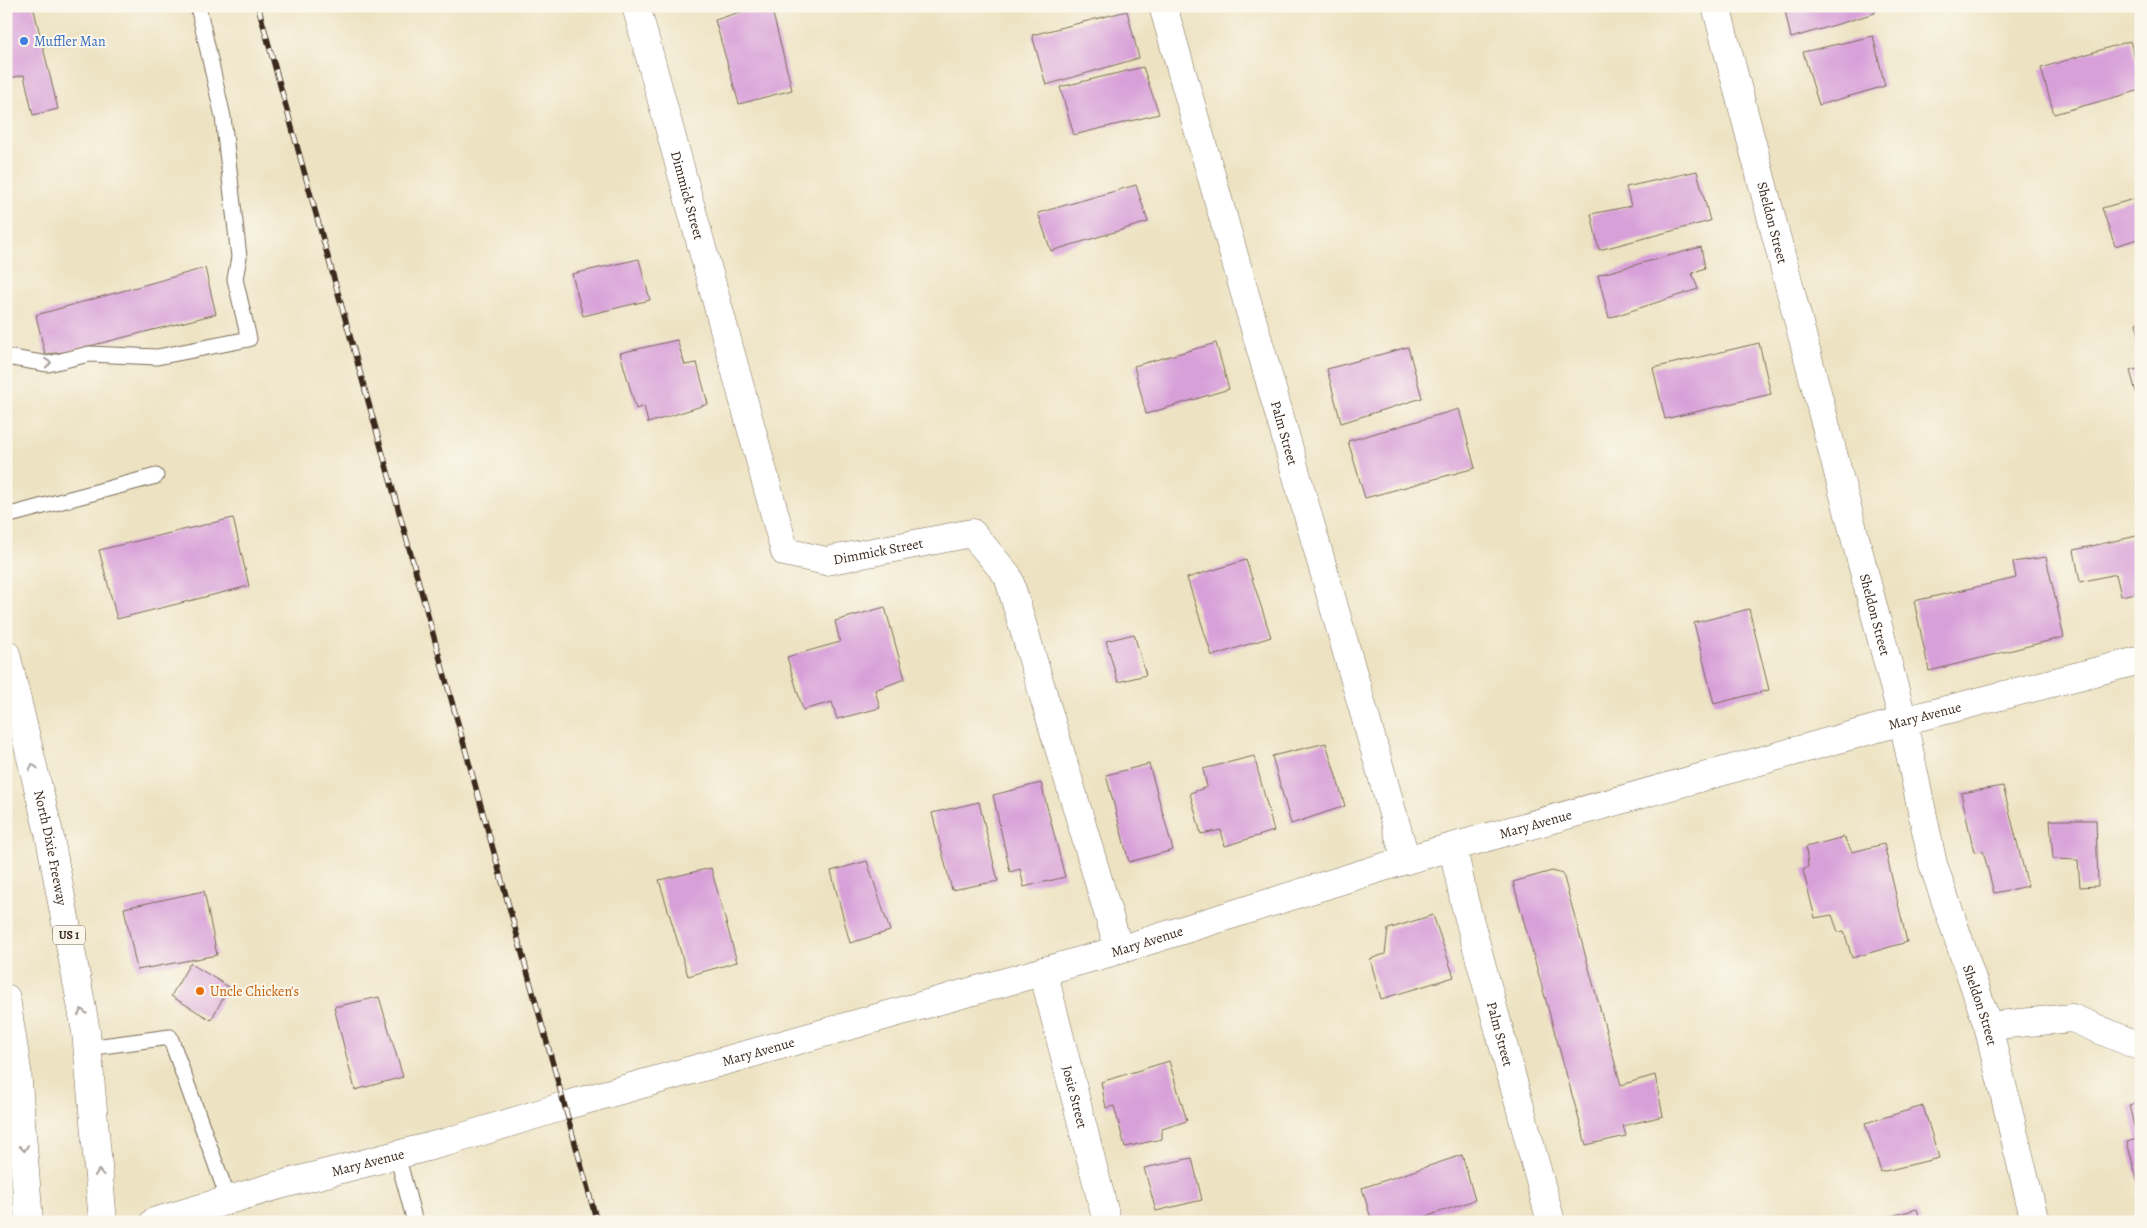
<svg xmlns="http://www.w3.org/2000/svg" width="2147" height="1228" font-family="Alegreya,serif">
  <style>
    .building { fill: #d8a0d9 }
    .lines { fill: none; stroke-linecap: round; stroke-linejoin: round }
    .service-casing { stroke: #796b58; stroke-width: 17 }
    .minor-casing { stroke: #796b58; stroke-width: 29 }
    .primary-casing { stroke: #796b58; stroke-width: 29 }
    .service { stroke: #fff; stroke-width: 15 }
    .minor { stroke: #fff; stroke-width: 28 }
    .primary { stroke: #fff; stroke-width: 28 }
    .rail-casing { stroke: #3b2a1e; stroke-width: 5.5 }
    .rail { stroke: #fbf7ec; stroke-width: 4; stroke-dasharray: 11; stroke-linecap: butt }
    .oneway { stroke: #a79f9a }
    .shop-dot { fill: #3f7fe0; stroke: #fbf7ec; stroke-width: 2 }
    .food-dot { fill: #e8710a; stroke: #fbf7ec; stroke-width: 2 }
    .labels { text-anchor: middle; stroke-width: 4; stroke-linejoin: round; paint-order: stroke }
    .shield { fill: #fbf7ec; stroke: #75685c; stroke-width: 1 }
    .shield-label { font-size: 12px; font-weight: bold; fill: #3b2a1e }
    .shop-label { font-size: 14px; fill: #366cbe; stroke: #fbf7ec; text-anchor: start }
    .street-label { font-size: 14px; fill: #3b2a1e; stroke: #fbf7ec }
    .food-label { font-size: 14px; fill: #c56008; stroke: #fbf7ec; text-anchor: start }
  </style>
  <rect width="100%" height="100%" fill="#fbf7ec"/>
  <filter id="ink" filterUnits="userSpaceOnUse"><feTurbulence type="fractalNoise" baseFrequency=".02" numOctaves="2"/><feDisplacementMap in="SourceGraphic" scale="10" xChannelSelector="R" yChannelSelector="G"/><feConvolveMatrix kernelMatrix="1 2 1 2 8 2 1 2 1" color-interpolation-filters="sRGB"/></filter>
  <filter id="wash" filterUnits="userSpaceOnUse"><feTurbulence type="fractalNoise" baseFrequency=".0096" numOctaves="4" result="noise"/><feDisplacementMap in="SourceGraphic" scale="20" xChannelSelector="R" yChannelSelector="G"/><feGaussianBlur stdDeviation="1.12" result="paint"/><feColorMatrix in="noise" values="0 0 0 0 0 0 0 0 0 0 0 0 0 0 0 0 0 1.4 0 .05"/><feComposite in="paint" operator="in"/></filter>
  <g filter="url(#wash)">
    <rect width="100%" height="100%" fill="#ede3c3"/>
    <g id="blocks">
      <path class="building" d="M6,6H33L58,109L33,115L24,75L6,79Z
        M759,6H771L792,90L739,104L715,20Z
        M1784,6H1874L1875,13L1791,38Z
        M1127,11L1139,58L1046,85L1032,35Z
        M1873,36L1885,86L1819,105L1803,52Z
        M2130,41L2141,79V90L2054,114L2041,68Z
        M1143,67L1159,114L1074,135L1060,87Z
        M1697,171L1710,221L1599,250L1591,214L1631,206L1626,187Z
        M1136,185L1148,222L1051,251L1038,213Z
        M2141,197V238L2115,246L2102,208Z
        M1701,247L1705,268L1692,273L1698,289L1609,318L1598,275Z
        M639,259L650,300L583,316L572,274Z
        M205,268L216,314L66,352L45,354L36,315Z
        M2141,321V339H2140L2136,323Z
        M677,340L685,365L697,363L708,404L648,423L644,406L636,409L620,353Z
        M1216,343L1229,389L1146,414L1134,366Z
        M1759,343L1771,394L1665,419L1653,368Z
        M1408,347L1422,398L1341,423L1327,369Z
        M2141,368V406H2140L2130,371Z
        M1459,409L1475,468L1365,498L1348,441Z
        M233,518L249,586L117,619L99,550Z
        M2141,535V592L2121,596L2116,574L2080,582L2074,550Z
        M2046,557L2064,637L1929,671L1914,601L2016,578L2013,562Z
        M1246,560L1271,637L1212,656L1187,578Z
        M885,607L905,679L875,690L880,708L837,719L832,702L803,710L787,657L840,642L835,621Z
        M1749,609L1769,690L1714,704L1694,623Z
        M1134,634L1146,675L1118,682L1106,641Z
        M1326,743L1345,806L1291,824L1272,756Z
        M1254,756L1274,831L1225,846L1221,830L1201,834L1190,793L1207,787L1203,769Z
        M1149,764L1173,850L1129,862L1106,775Z
        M1041,783L1065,877L1024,887L1020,869L1010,872L993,795Z
        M2003,786L2028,886L1994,893L1983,851L1974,852L1961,793Z
        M979,802L998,881L952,890L932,813Z
        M2050,820H2096L2098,886L2080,887L2078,860L2053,859Z
        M1844,837L1852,852L1884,844L1907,942L1852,958L1844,931L1838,932L1832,915L1815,918L1803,870L1808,867L1806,847Z
        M867,861L890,931L850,943L831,871Z
        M711,868L737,962L688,976L659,880Z
        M1552,871L1563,874L1621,1085L1655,1075L1663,1116L1623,1126L1626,1136L1586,1145L1513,882Z
        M204,891L217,955L137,970L124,908Z
        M1433,915L1454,977L1381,999L1370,959L1385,954L1388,929Z
        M190,963L229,987L211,1020L171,996Z
        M379,997L403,1077L355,1090L334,1007Z
        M1169,1061L1187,1121L1162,1129V1139L1125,1147L1114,1106L1106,1108L1101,1082Z
        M2141,1102V1190H2140L2127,1142L2137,1139L2129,1105Z
        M1923,1106L1939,1158L1881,1172L1865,1123Z
        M1462,1155L1475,1200L1410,1222H1372L1362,1188Z
        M1192,1158L1202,1200L1156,1211L1144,1168Z
        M1917,1209L1921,1222H1873V1221Z"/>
    </g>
  </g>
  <g filter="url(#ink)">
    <use href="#blocks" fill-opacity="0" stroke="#796b58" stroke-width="1"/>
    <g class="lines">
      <g class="service-casing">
        <path id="service" d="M6,357L48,364L89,354L157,357L249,339L235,279L239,257L223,117L198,6
          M6,516L156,476
          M87,1048L170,1037L229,1201
          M397,1155L415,1222"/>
      </g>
      <g class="minor-casing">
        <g id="minor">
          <path id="s1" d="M636,6L785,552L826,561L972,533L1008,576L1119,950"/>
          <path id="s2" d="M1163,6L1406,860"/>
          <path id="s3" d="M1716,6L1903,721L1933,864L1988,1026L2035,1222"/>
          <path id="s4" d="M1453,848L1464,900L1551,1222"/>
          <path id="s5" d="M1043,971L1107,1222"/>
          <path d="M1988,1026L2072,1018L2141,1047"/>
          <path id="s6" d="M154,1222L276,1186L447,1142L564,1106L1119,950L1406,860L1903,721L2141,660"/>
        </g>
      </g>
      <g class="primary-casing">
        <g id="primary">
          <path id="s7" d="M6,654L49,833L80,998L86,1032L103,1222"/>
          <path d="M6,998L17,1070L29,1222"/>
        </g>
      </g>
      <use href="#service" class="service"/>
      <use href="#minor" class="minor"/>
      <use href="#primary" class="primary"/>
      <g class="rail-casing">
        <path id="rail" d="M258,6L597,1222"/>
      </g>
      <use href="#rail" class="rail"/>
    </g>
    <defs><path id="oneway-chevron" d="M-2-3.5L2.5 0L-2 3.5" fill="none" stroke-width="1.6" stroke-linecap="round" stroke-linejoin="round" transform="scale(1.25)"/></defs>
    <g class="oneway">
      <use href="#oneway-chevron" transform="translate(48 363) rotate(-5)"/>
      <use href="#oneway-chevron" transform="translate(33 767) rotate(-103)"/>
      <use href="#oneway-chevron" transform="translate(82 1012) rotate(-100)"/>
      <use href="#oneway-chevron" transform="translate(24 1148) rotate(84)"/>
      <use href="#oneway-chevron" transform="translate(99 1173) rotate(-95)"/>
    </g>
  </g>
  <circle class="shop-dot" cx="24" cy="41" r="5"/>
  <circle class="food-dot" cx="200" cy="991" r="5"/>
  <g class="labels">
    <rect class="shield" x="53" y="925.5" width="32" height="19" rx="4"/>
    <g class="shield-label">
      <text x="69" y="939">US 1</text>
    </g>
    <g class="shop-label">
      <text x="34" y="46">Muffler Man</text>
    </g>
    <g class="street-label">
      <text dy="5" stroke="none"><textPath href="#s1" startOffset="196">Dimmick Street</textPath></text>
      <text dy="5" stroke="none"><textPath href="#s3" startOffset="224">Sheldon Street</textPath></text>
      <text dy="5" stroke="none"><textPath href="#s2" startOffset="444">Palm Street</textPath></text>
      <text dy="5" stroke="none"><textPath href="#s1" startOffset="661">Dimmick Street</textPath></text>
      <text dy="5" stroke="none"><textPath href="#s3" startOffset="629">Sheldon Street</textPath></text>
      <text dy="5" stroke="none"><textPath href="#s6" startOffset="1842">Mary Avenue</textPath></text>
      <text dy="5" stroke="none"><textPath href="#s6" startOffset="1438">Mary Avenue</textPath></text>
      <text dy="5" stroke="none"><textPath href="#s7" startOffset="199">North Dixie Freeway</textPath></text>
      <text dy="5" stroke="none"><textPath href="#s6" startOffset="1032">Mary Avenue</textPath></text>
      <text dy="5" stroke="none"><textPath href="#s3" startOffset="1034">Sheldon Street</textPath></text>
      <text dy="5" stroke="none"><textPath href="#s4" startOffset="192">Palm Street</textPath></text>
      <text dy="5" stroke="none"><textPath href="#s6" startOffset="628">Mary Avenue</textPath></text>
      <text dy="5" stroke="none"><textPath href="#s5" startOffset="130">Josie Street</textPath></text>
      <text dy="5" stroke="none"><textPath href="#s6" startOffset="222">Mary Avenue</textPath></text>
    </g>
    <g class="food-label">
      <text x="210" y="996">Uncle Chicken's</text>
    </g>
  </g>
  <rect width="2147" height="1228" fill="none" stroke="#fbf7ec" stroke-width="25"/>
</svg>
